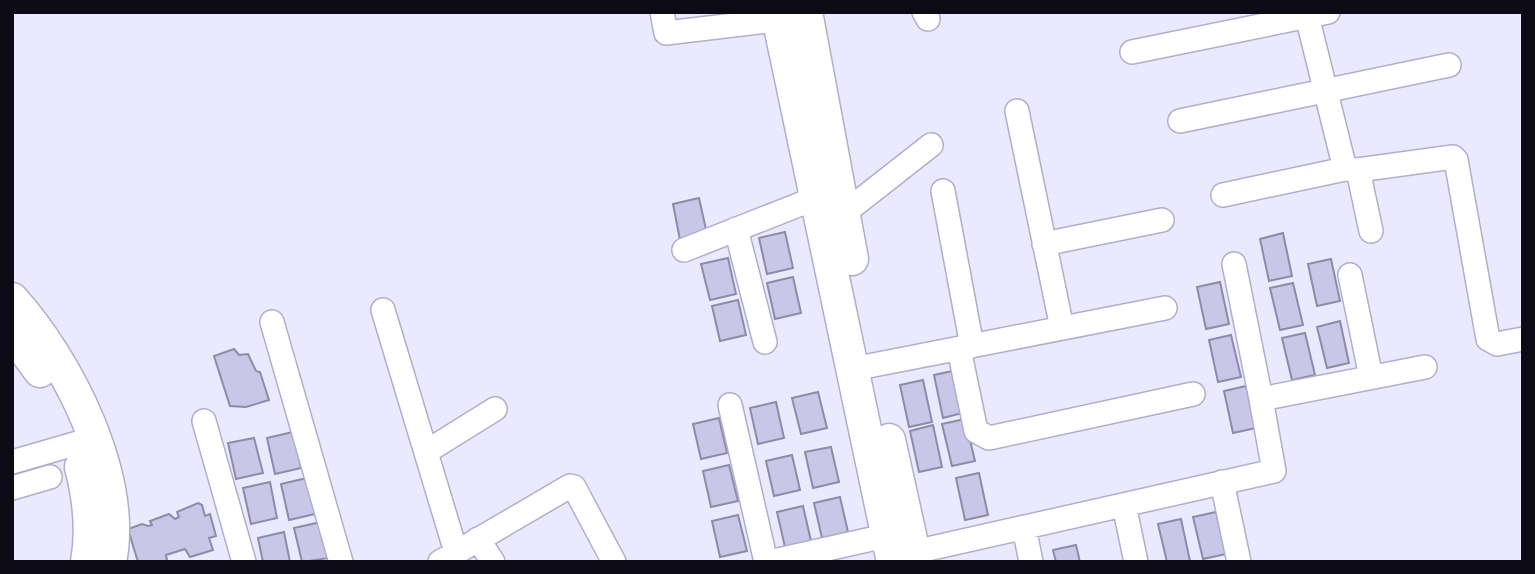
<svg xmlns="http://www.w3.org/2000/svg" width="1535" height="574" font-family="'Archivo Narrow',sans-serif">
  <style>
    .building { fill: #c9c7e7; stroke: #8d8ba9; stroke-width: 2 }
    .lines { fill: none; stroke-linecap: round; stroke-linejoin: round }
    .street-casing { stroke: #b0aecd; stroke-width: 26 }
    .secondary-casing { stroke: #b0aecd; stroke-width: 35 }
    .street { stroke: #fff; stroke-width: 23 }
    .secondary { stroke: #fff; stroke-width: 32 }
  </style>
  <rect width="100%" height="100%" fill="#eae9fd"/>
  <path class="building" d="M699,198L707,234L680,240L673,204Z
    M785,232L793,268L767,274L759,238Z
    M1283,233L1292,276L1269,281L1260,239Z
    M728,258L736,294L710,300L701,264Z
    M1331,259L1340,301L1317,306L1308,264Z
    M793,277L801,313L775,319L767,283Z
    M1220,282L1229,324L1206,329L1197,287Z
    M1293,283L1303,325L1280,330L1270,288Z
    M738,300L746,335L720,341L712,306Z
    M1340,321L1349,363L1327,368L1317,327Z
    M1305,333L1315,375L1292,380L1282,338Z
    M1231,335L1241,377L1218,382L1209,340Z
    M234,349L239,355L248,354L256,371L260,372L269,400L246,407L230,406L214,356Z
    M957,370L966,412L943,418L934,375Z
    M923,380L932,422L909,427L900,385Z
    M1246,386L1256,428L1233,433L1224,391Z
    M818,392L827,428L801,434L792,398Z
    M776,402L784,438L758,444L750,408Z
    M719,418L727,453L701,459L693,424Z
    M965,419L975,461L952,466L942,424Z
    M933,425L942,467L919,472L910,431Z
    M293,432L301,468L275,474L267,438Z
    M254,438L263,473L236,479L228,443Z
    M831,447L839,482L813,488L805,452Z
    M792,455L800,490L774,496L766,461Z
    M729,465L738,501L711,507L703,471Z
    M979,473L988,515L965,520L956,478Z
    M307,478L315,514L289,520L281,484Z
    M270,482L277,518L251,524L243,488Z
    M840,497L848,532L822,538L814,503Z
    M198,503L202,505L205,516L210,514L216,536L209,538L213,550L190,557L185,549L166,555L167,560L162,562H138L128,529L142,524L148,526L152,525L150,521L169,514L175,519L179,517L177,512Z
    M803,506L811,541L785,547L777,512Z
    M1216,512L1226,554L1203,559L1193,517Z
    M738,515L747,551L720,557L712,521Z
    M1181,519L1190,561L1167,562L1158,524Z
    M321,522L329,558L302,562L294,528Z
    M284,532L290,562H263L258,538Z
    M1076,545L1080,562H1056L1053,550Z"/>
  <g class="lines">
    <g class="street-casing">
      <path id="street" d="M662,12L666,33L794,18
        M924,12L928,19
        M1306,12L1345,169L1358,170L1453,157L1456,160L1488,339L1497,344L1523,339
        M1132,52L1328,12
        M1017,111L1062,328
        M1180,121L1449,65
        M1358,170L1371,231
        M943,191L972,346
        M1223,195L1345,169
        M843,214L931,145
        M736,229L765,342
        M1044,244L1162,220
        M684,250L816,198
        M1234,264L1261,399
        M1350,275L1371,377
        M383,310L456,552
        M272,322L341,562
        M959,349L976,431L989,438L1193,394
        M853,369L1165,308
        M730,405L766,562
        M204,421L244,562
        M426,452L495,409
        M12,462L95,438
        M1222,482L1239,562
        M12,488L50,477
        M1124,505L1136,562
        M1024,527L1031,562
        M478,539L493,562
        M901,555L1274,471L1261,399L1425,367
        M440,562L570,486L574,487L614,562
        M769,562L903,532"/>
    </g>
    <g class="secondary-casing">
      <path id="secondary" d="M777,12L893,562
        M806,12L852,259
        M12,299C68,361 127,477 110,562
        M12,333L40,371
        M889,440L916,562
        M81,467C89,498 93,529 87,562"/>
    </g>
    <use href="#street" class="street"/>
    <use href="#secondary" class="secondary"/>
  </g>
  <rect width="1535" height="574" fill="none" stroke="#0c0a15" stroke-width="28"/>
</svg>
